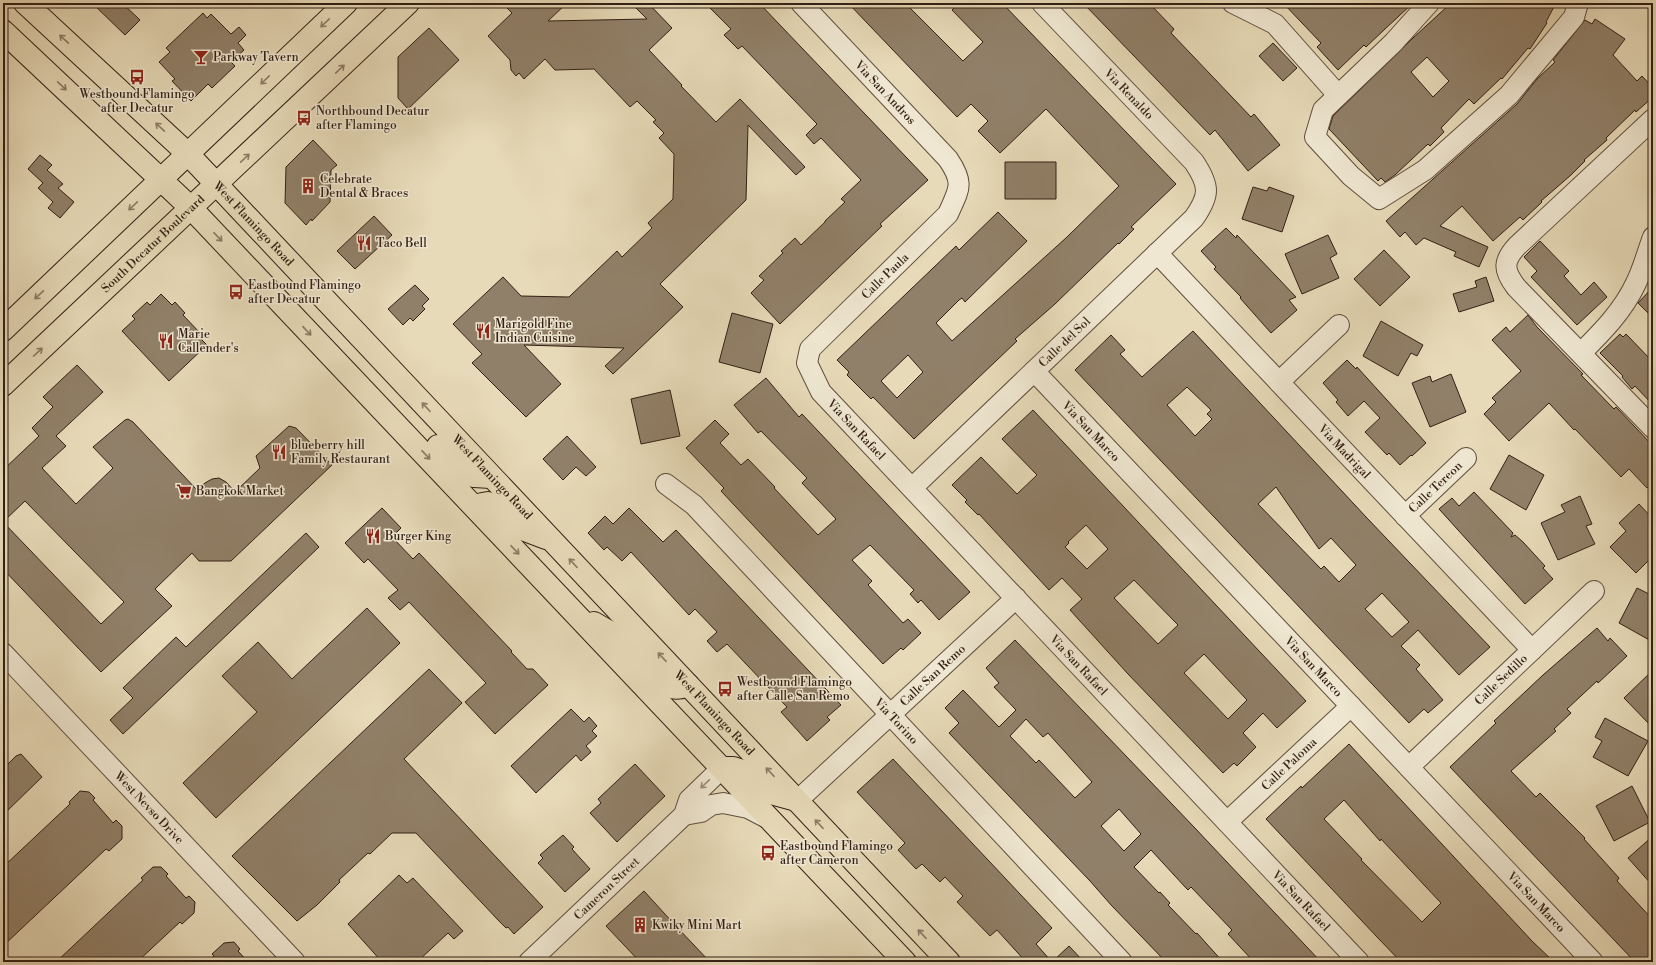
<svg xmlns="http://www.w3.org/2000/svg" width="1656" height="965" font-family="'Libre Bodoni',serif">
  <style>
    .building { fill: #918069; stroke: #331f14; fill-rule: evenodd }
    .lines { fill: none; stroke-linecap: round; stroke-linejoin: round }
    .minor-casing { stroke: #604e3d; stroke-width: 22 }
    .major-casing { stroke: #331f14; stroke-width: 24 }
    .minor { stroke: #efe7d1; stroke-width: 20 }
    .major { stroke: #e7dab8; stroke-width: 22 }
    .oneway { stroke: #8d7c66 }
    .oneway2 { stroke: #9a8d7c }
    .labels { text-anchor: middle; stroke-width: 3; stroke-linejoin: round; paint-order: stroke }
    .poi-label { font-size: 12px; fill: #331f14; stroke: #efe7d1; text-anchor: start }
    .street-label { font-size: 12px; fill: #331f14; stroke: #efe7d1 }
  </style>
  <rect width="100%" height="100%" fill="#e7dab8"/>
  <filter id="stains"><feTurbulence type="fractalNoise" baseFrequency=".005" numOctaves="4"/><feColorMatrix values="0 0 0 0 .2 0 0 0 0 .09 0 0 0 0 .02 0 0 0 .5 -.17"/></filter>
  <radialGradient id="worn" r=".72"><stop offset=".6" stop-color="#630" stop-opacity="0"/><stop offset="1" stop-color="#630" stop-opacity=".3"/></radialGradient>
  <path class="building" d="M92,3H122L140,20L125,35Z
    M502,3H567L548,21L647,19L631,3H648L672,28L649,50L682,85L681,86L716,122L740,99L805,167L796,175L748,125L746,200L660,284L683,307L613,374L605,366L624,348L524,345L561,384L526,417L472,363L482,354L453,324L503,277L521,296L569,297L617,251L622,257L652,228L648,223L673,199L674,154L659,138L664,133L653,122L656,120L637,101L630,107L594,69L555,70L545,59L524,79L519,73L516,76L511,70L510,60L488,36L512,13Z
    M705,3H759L928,180L880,224L882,226L780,324L751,293L764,280L759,276L783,253L781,251L795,238L801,245L825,222V221L845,202L841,199L861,180L821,138L814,144L806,135L817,124L742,46L738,49L724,35L731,29Z
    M848,3H905L963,61L983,42L952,10L959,3H1002L1176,184L1131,227L1134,229L1119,244L1118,243L1055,304L1015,339L1017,341L914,439L873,397L871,399L847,375L849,372L837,360L956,246L959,250L998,212L1027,241L965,302L962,298L959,300L936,323L952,341L1067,237L1119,186L1046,109L1000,153L978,131L988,121L971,104L957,117ZM908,355L923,372L897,398L881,381Z
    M1083,3H1149L1174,29L1171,33L1251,117L1254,114L1280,145L1248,171L1215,130L1210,135Z
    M1283,3H1413L1385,29L1366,47L1364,45L1338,70L1317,47L1321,43Z
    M1451,3H1556L1546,22L1547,23L1530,49L1528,48L1502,79L1501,78L1474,104L1469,99L1441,128L1444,132L1430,146L1428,144L1395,175L1385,182L1381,178L1378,181L1329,129L1333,116L1413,38ZM1427,57L1449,81L1433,97L1411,72Z
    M203,13L207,18L211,14L231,34L239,27L246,35L238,43L244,50L231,62L235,66L212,88L208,84L191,101L172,81L175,79L159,62L170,52L166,48Z
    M1595,19L1625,39L1613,55L1637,81L1642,76L1653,88V97L1636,112L1635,110L1606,138L1607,140L1584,160L1585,161L1571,175L1541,201L1542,202L1523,220L1520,217L1493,241L1462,206L1440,226L1488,247L1479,267L1454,256L1456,252L1424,238L1416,245L1405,232L1400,237L1386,221L1517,104L1537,79L1555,62L1553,60L1585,20L1592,24Z
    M429,28L459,60L408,109L398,98V57Z
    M1273,43L1297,68L1283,81L1259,56Z
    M313,140L337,165L331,170L330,202L312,221L311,219L306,225L285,203L286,167Z
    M40,155L52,165L47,170L63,184L58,188L74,202L60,218L48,208L53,202L38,188L43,183L28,169Z
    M1005,162H1056V199H1005Z
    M1253,187L1267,191L1269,187L1294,196L1282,232L1242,219Z
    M374,216L392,235L355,269L337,251Z
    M1226,228L1236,238L1237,235L1296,297L1289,300L1297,310L1271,333L1240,298L1241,297L1214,269L1216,267L1201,251Z
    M1328,235L1337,254L1330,258L1339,278L1302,294L1285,254Z
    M1540,241L1569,271L1564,276L1581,295L1594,282L1607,297L1577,325L1531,277L1537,271L1524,257Z
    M1384,250L1410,277L1380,306L1354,279Z
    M1486,277L1494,301L1459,312L1453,294L1477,287L1475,281Z
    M415,285L429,299L422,306L425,309L413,321L410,318L403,325L388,309Z
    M1653,287V318L1638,303Z
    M161,294L172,305L175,302L185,313L183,315L201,334L198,336L207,345L169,381L122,331L135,319L132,316L147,302L150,305Z
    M732,313L773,324L760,373L719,362Z
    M1528,315L1537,327L1583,374L1581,375L1614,409L1616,407L1653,446V483L1647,488L1629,469L1621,477L1575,429L1574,430L1549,403L1509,441L1484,414L1496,402L1492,398L1521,371L1492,340L1506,327L1510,332Z
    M1381,321L1423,345L1417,356L1411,353L1398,376L1363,356Z
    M1193,331L1367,518L1490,647L1459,675L1418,630L1401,646L1420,665L1416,669L1443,700L1428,713L1424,709L1409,723L1075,370L1111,335L1125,350L1120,354L1142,377ZM1187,387L1211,410L1207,414L1212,419L1195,436L1167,405ZM1276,487L1319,549L1331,538L1356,565L1339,582L1324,566L1321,569L1258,504ZM1382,593L1409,622L1392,637L1365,609Z
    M1620,334L1623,337L1626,334L1653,362V405L1635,386L1632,389L1622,377L1623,376L1600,353Z
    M1347,360L1356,369L1357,367L1426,443L1412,456L1411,455L1400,465L1389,453L1387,455L1365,432L1380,418L1364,401L1348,416L1336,402L1338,400L1323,383Z
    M77,365L103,392L56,436L66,446L42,468L76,504L113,468L93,447L125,420L128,419L133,422L197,490L205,483L212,479L219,478L226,482L235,492L260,468L256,456L289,426L296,428L332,465L231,561H199L192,553L155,589L172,606L101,672L3,569V470L39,436L32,428L53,407L43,397ZM25,501L124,602L101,624L3,522Z
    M1451,374L1466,412L1430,427L1412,383L1430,376L1432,382Z
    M766,378L799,417L802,414L970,592L939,620L921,600L918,603L910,594L914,590L870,545L852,560L872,581L868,585L903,623L908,619L921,633L903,650L901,648L883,664L721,491L724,488L686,448L715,420L729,434L720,443L741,465L748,459L775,487L774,488L818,535L836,519L802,483L807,478L761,431L758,433L734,405Z
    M670,390L680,436L641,444L631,399Z
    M1033,410L1306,701L1277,728L1263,713L1243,733L1256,747L1237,766L1234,763L1223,773L1128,674L1070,610L1082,599L1062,578L1049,590L979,514L978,515L965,502L967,500L952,485L981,457L1017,494L1037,475L1002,439ZM1086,525L1108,549L1087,569L1065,547L1069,543L1068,542ZM1134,580L1178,625L1158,644L1114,598ZM1204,654L1247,700L1228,719L1184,673Z
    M567,436L596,467L586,476L576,467L563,480L543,459Z
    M1509,455L1544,475L1526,510L1490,489Z
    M1474,492L1513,533L1511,537L1515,535L1523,542L1545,566L1543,568L1553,579L1525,604L1439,509L1452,498L1459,506Z
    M1580,496L1592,524L1586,526L1595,544L1558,560L1541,523L1565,512L1561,505Z
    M1639,504L1653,519V556L1636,573L1610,547L1626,531L1619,523Z
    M382,508L401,528L392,537L413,559L419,553L512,651L511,652L527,669H533L548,685L495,734L465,702L486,683L409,602L400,610L388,598L398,590L368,559L364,563L345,543Z
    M629,508L663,542L676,530L841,705L827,717L830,720L807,741L781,712L787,707L727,644L717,652L707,641L717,632L695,609L689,615L631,552L622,561L607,547L604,550L588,533L605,516L613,524Z
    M306,533L319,547L123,734L110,720L133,698L123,688L176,637L186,647Z
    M1637,588L1653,596V642L1619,623Z
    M367,608L400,643L216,818L183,783L257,712L222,676L258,642L292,679Z
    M1597,628L1608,641L1610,638L1627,656L1598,683L1597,681L1567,709L1571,713L1554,729L1556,731L1511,771L1536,797L1540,793L1585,838L1584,839L1619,878L1617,881L1653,920V962H1635L1450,767L1496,723L1494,721L1543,675Z
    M1015,640L1194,827L1321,962H1254L1228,934L1232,930L1191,887L1188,890L1186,888L1151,850L1134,867L1159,893L1160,892L1170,903L1168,905L1196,934L1197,933L1223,962H1166L1112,906L1090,881L949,733L959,723L945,708L963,690L999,727L1016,710L994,687L999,683L986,668ZM1026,719L1043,737L1048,733L1092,782L1075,798L1039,760L1036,763L1010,736ZM1119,809L1141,834L1124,851L1101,826Z
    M429,669L462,703L404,759L543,907L514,934L508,927L506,928L499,921L416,833H392L370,854L368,853L339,880L340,882L317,905L297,921L232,856Z
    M1653,670V728L1624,698Z
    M571,709L584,722L589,717L597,726L592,731L597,736L586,746L591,752L581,761L576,755L536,793L511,766Z
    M1605,718L1648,741L1628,776L1593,757L1602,741L1595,737Z
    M1349,744L1532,941L1554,962H1401L1377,937L1266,819L1301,786L1302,788ZM1344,800L1380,841L1381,839L1441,903L1422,922L1361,860L1362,859L1324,819Z
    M21,754L42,777L3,815V769L16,756Z
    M893,759L1052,928L1036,944L1052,962L1069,946L1084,962H1026L997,930L990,936L957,902L963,896L945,877L940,882L922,864L916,869L898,850L905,843L857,792Z
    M635,764L665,796L617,842L590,813L601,803L598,799Z
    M1632,786L1650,822L1614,841L1596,806Z
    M80,791L89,792L95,798L93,800L113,823L116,820L122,826V839L109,851L106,849L3,946V867L70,804L69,802Z
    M563,835L574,847L572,849L590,869L565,892L538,863L543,858L540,855Z
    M1653,836V886L1628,858Z
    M153,867H161L168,874L166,876L186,898L189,896L195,902L194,913L182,924L180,922L137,962H56L143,880L141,878Z
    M399,875L407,883L413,878L463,931L454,939L448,933L417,962H382L348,924Z
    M644,891L674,924L710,962H640L606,926Z
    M234,942L240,949L238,951L248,962H207L214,956L212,954L224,943Z"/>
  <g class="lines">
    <g class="minor-casing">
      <g id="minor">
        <path id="s1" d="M801,3L948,159C965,184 959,189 948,214L810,349L807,363L821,392L1359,962"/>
        <path d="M1233,3L1275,24L1338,95"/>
        <path d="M1429,3L1393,43L1323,110L1315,137L1351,176L1379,199L1425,170L1509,95L1574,17L1578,3"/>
        <path d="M1653,119L1517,246C1503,261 1503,270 1516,287L1653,428"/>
        <path id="s2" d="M1157,253L1532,650"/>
        <path d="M1581,353C1602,332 1623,311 1636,283C1643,269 1647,253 1653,237"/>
        <path id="s3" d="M1034,371L1593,962"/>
        <path d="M1279,382L1339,325"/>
        <path id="s4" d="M666,484L694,505L1122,962"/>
        <path id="s5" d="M912,488L1194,218C1210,195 1210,186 1194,162L1042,3"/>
        <path id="s6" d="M1405,516L1466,458"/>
        <path id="s7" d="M3,653L295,962"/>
        <path id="s8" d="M1409,767L1594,591"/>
        <path id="s9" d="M797,801L1016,598"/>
        <path d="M684,815L701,812L711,805L723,803L748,808L767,818"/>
        <path id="s10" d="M1227,822L1351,706"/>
        <path id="s11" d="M529,962L684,815L689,800L722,768"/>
      </g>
    </g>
    <g class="major-casing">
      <g id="major">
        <path id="s12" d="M25,3L188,154L949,962"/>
        <path d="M3,31L191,208L905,962"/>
        <path d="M3,330L346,3"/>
        <path id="s13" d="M3,385L408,3"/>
        <path d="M438,446L466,474L474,476L491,477"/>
        <path d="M476,508L482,504L488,503L506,515L517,527L546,538"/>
        <path d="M594,623L623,640L663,683C671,689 679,689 688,685"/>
        <path d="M722,768H733L742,771L752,776L767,792L796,800"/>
      </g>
    </g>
    <use href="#minor" class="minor"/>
    <use href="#major" class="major"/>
  </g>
  <defs><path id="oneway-shaft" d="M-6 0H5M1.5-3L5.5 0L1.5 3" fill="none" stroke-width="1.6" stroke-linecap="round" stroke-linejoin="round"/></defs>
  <g class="oneway">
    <use href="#oneway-shaft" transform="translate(325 23) rotate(136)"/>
    <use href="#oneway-shaft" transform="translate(64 39) rotate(-137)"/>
    <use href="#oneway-shaft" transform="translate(340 69) rotate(-44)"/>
    <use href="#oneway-shaft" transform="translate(265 80) rotate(136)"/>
    <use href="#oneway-shaft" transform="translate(62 86) rotate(43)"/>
    <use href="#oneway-shaft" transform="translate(160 127) rotate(-137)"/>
    <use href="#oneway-shaft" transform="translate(245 158) rotate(-43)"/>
    <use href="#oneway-shaft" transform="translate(133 206) rotate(136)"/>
    <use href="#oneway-shaft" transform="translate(218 237) rotate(47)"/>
    <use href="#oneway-shaft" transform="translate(39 295) rotate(137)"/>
    <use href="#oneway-shaft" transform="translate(307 331) rotate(47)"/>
    <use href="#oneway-shaft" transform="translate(38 352) rotate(-43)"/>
    <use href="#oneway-shaft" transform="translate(426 407) rotate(-133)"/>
    <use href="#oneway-shaft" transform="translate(426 455) rotate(47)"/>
    <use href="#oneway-shaft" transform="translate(515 550) rotate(47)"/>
    <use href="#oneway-shaft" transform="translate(573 563) rotate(-133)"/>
    <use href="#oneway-shaft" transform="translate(662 657) rotate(-133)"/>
    <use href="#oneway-shaft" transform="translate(770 772) rotate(-133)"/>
    <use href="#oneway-shaft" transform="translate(819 824) rotate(-133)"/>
    <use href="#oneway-shaft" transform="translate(922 934) rotate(-133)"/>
  </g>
  <use class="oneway2" href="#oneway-shaft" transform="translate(705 784) rotate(136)"/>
  <defs>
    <g id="bar-bare" transform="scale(1.2)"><path d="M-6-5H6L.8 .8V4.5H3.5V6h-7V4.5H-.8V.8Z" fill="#8f2418" stroke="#efe7d1" stroke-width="2.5" paint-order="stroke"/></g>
    <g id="bus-bare" transform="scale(1.2)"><path d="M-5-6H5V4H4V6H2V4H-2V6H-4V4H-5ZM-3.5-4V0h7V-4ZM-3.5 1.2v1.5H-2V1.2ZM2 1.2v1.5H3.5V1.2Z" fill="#8f2418" stroke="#efe7d1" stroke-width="2.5" paint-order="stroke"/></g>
    <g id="building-bare" transform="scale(1.2)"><path d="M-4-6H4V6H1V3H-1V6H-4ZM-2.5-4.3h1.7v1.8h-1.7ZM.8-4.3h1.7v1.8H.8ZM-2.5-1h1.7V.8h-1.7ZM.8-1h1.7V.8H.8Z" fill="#8f2418" stroke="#efe7d1" stroke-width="2.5" paint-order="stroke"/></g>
    <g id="restaurant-bare" transform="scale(1.2)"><path d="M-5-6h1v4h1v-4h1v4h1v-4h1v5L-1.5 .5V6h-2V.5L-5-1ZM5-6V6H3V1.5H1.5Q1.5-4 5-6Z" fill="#8f2418" stroke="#efe7d1" stroke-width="2.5" paint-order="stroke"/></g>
    <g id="supermarket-bare" transform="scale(1.2)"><path d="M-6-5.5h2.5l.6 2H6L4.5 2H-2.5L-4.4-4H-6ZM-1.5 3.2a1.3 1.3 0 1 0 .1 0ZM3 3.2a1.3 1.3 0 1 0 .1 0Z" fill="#8f2418" stroke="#efe7d1" stroke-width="2.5" paint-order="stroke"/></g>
  </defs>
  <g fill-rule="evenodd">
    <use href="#bar-bare" x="201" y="57"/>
    <use href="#bus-bare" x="137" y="77"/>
    <use href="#bus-bare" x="304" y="118"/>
    <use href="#building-bare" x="308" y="186"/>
    <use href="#restaurant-bare" x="364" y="243"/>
    <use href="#bus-bare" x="236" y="292"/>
    <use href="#restaurant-bare" x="483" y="331"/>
    <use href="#restaurant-bare" x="166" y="341"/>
    <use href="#restaurant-bare" x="279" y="452"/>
    <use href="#supermarket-bare" x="184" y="491"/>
    <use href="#restaurant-bare" x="373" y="536"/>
    <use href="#bus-bare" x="725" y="689"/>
    <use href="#bus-bare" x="768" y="853"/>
    <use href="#building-bare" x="640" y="925"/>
  </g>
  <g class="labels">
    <g class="poi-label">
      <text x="213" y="61">Parkway Tavern</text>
      <text x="137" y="98" text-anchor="middle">Westbound Flamingo<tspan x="137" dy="14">after Decatur</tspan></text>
      <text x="316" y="115">Northbound Decatur<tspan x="316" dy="14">after Flamingo</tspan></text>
      <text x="320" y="183">Celebrate<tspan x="320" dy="14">Dental &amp; Braces</tspan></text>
      <text x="376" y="247">Taco Bell</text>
      <text x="248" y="289">Eastbound Flamingo<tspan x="248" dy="14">after Decatur</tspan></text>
      <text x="495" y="328">Marigold Fine<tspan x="495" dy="14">Indian Cuisine</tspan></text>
      <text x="178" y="338">Marie<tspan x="178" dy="14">Callender's</tspan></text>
      <text x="291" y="449">blueberry hill<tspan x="291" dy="14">Family Restaurant</tspan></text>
      <text x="196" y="495">Bangkok Market</text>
      <text x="385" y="540">Burger King</text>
      <text x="737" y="686">Westbound Flamingo<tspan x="737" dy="14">after Calle San Remo</tspan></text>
      <text x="780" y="850">Eastbound Flamingo<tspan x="780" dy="14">after Cameron</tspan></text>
      <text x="652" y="929">Kwiky Mini Mart</text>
    </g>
    <g class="street-label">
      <text dy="4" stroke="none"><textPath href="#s1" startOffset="123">Via San Andros</textPath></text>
      <text transform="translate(1129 94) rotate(46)" y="4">Via Renaldo</text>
      <text dy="4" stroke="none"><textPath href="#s12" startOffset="318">West Flamingo Road</textPath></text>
      <text dy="4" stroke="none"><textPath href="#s13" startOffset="206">South Decatur Boulevard</textPath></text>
      <text transform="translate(885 276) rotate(-44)" y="4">Calle Paula</text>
      <text dy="4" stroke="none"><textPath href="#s5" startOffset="211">Calle del Sol</textPath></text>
      <text dy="4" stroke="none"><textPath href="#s1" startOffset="565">Via San Rafael</textPath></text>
      <text dy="4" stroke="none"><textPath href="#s3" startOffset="83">Via San Marco</textPath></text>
      <text dy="4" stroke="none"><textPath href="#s2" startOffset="273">Via Madrigal</textPath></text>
      <text dy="4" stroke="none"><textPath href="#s12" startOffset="666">West Flamingo Road</textPath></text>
      <text dy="4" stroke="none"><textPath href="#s6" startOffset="42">Calle Tereon</textPath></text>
      <text dy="4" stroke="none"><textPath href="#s1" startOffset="889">Via San Rafael</textPath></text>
      <text dy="4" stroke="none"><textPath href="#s3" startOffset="407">Via San Marco</textPath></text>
      <text dy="4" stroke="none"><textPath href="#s9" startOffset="185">Calle San Remo</textPath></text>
      <text dy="4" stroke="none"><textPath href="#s8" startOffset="127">Calle Sedillo</textPath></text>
      <text dy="4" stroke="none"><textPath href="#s12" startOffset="990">West Flamingo Road</textPath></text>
      <text dy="4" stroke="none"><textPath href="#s4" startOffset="331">Via Torino</textPath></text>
      <text dy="4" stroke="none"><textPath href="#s10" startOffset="85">Calle Paloma</textPath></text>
      <text dy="4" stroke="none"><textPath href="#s7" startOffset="213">West Nevso Drive</textPath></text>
      <text dy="4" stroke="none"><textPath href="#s11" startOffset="107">Cameron Street</textPath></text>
      <text dy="4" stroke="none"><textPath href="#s1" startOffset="1213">Via San Rafael</textPath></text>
      <text dy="4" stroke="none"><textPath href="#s3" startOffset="731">Via San Marco</textPath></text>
    </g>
  </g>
  <rect width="1656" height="965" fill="none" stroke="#e7dab8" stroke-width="16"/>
  <rect x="4" y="4" width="1648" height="957" fill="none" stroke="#331f14" stroke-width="2"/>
  <rect x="8" y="8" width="1640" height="949" fill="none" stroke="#331f14"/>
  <rect width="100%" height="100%" filter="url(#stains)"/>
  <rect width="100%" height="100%" fill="url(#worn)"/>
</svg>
